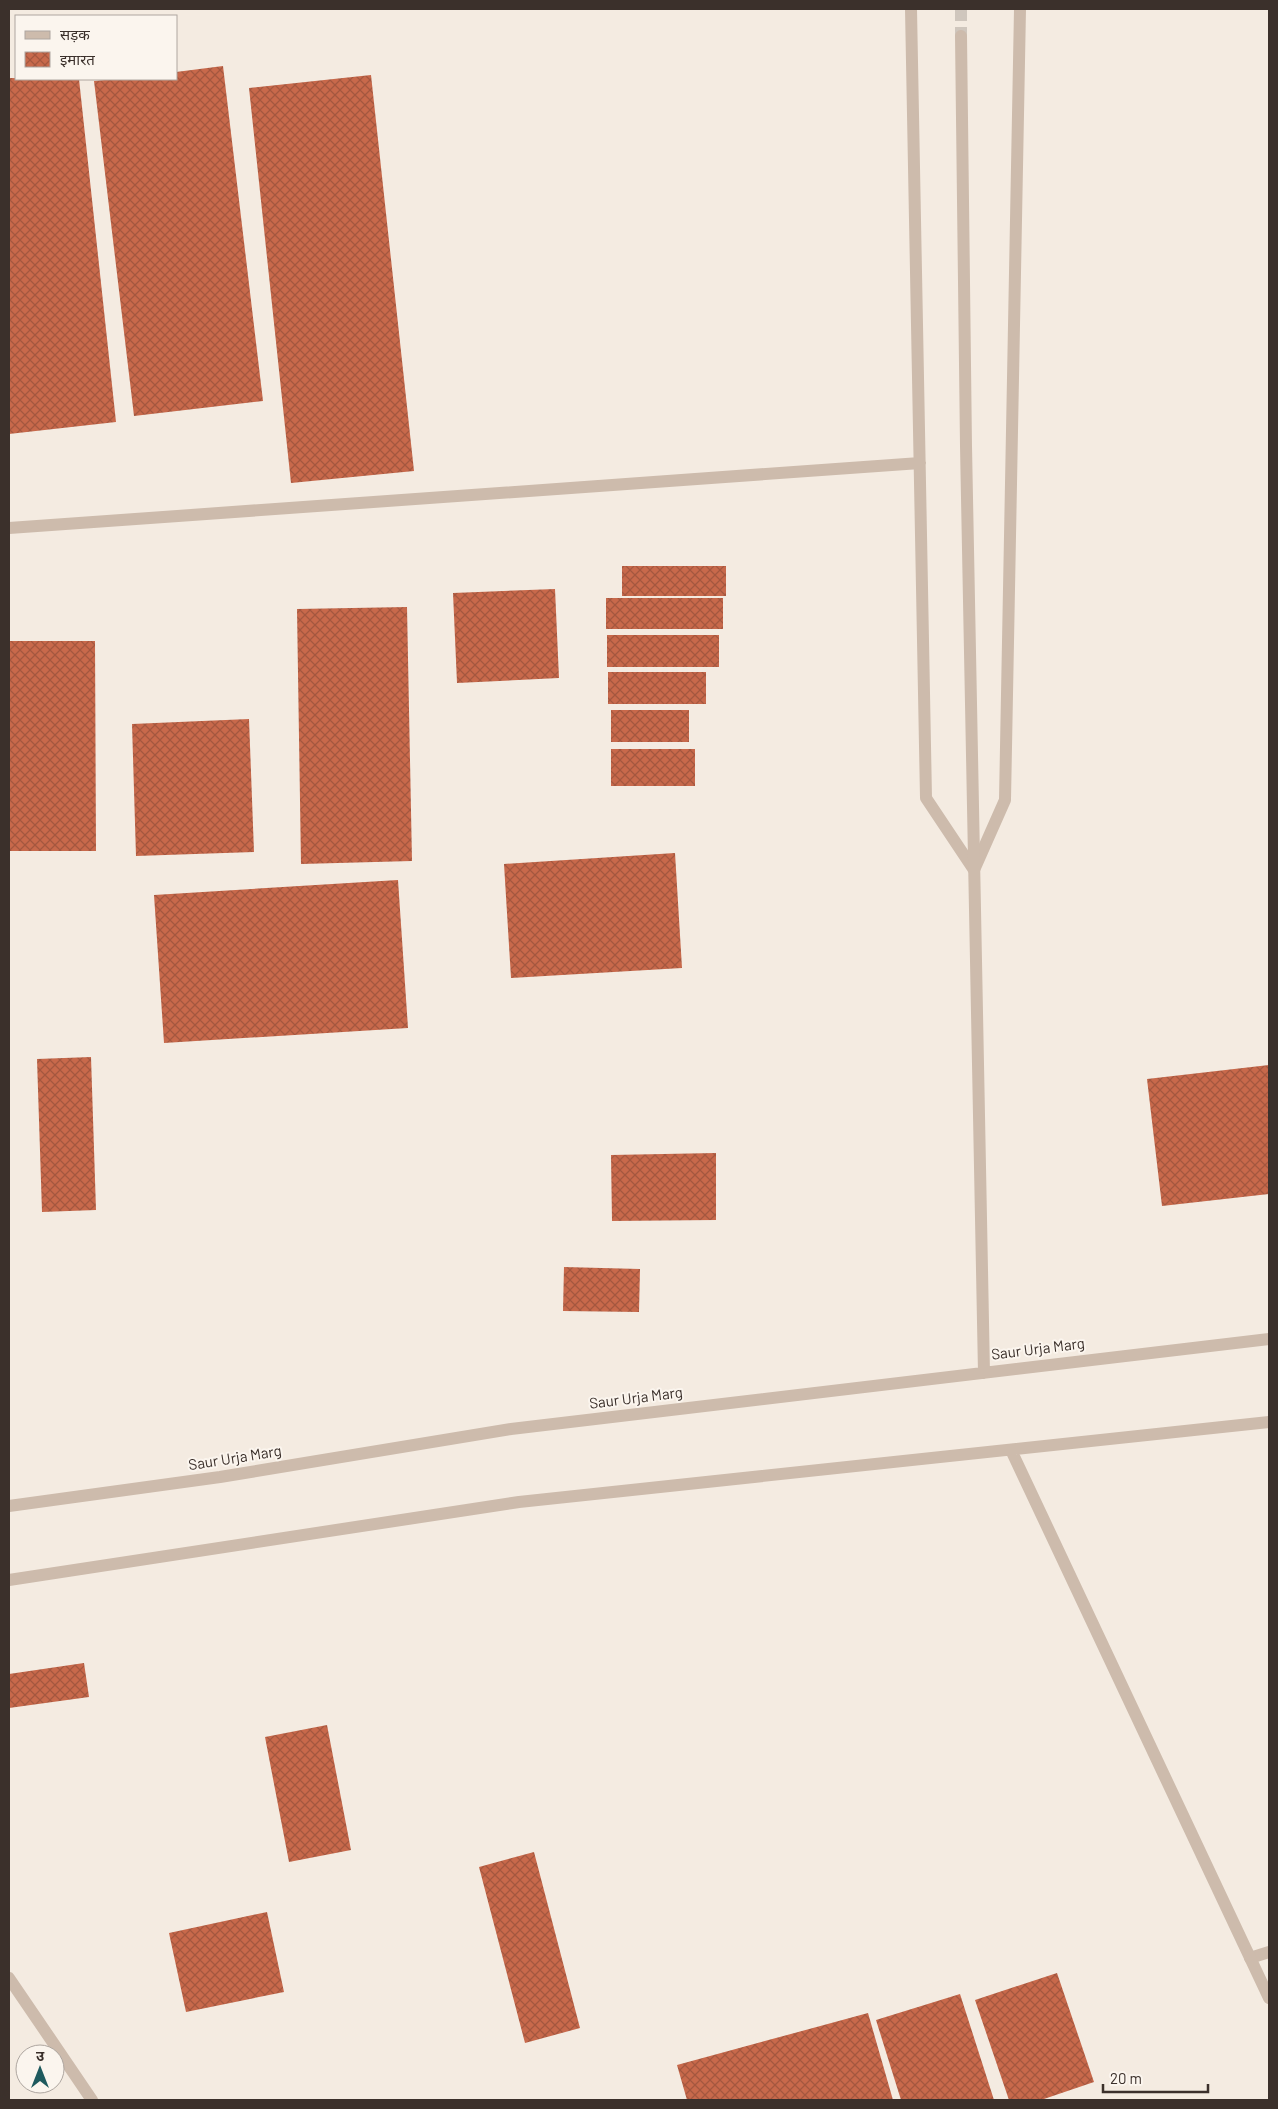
<svg xmlns="http://www.w3.org/2000/svg" width="1278" height="2109" font-family="Barlow,'Noto Sans Devanagari',sans-serif">
  <style>
    .building { fill: url(#building-cross-hatch) }
    .lines { fill: none; stroke-linecap: round; stroke-linejoin: round }
    .tertiary-tunnel { stroke: #cfc6bd; stroke-width: 12; stroke-dasharray: 12 6; stroke-linecap: butt }
    .service { stroke: #cdbbac; stroke-width: 12 }
    .tertiary { stroke: #cdbbac; stroke-width: 12 }
    .labels { text-anchor: middle; stroke-width: 4; stroke-linejoin: round; paint-order: stroke }
    .street-label { font-size: 15px; fill: #3b302b; stroke: #fbf5ee }
  </style>
  <defs>
    <pattern id="building-cross-hatch" width="8" height="8" patternUnits="userSpaceOnUse" patternTransform="scale(1.25)"><rect width="8" height="8" fill="#c8694b"/><path d="M0 0l8 8M0 8l8-8" fill="none" stroke="#a4573f"/></pattern>
  </defs>
  <rect width="100%" height="100%" fill="#f4ebe1"/>
  <path class="building" d="M223,66L263,401L134,416L94,81L115,79H176V72Z
    M371,75L414,471L291,483L249,88Z
    M9,78L79,79L116,422L9,434Z
    M622,566H726V596H622Z
    M555,589L559,678L457,683L453,593Z
    M606,598H723V629H606Z
    M407,607L412,861L301,864L297,609Z
    M607,635H719V667H607Z
    M9,641H95L96,851H9Z
    M608,672H706V704H608Z
    M611,710H689V742H611Z
    M249,719L254,852L136,856L132,724Z
    M611,749H695V786H611Z
    M675,853L682,968L511,978L504,864Z
    M398,880L408,1028L164,1043L154,895Z
    M91,1057L96,1210L42,1212L37,1059Z
    M1269,1065V1194L1162,1206L1147,1079Z
    M716,1153V1220L612,1221L611,1155Z
    M564,1267L640,1269L639,1312L563,1311Z
    M84,1663L89,1697L9,1708V1674Z
    M327,1725L351,1850L289,1862L265,1737Z
    M534,1852L580,2028L525,2043L479,1867Z
    M267,1912L284,1992L186,2012L169,1933Z
    M1057,1973L1094,2082L1041,2100H1009L975,2000Z
    M960,1994L994,2100H901L876,2020Z
    M868,2013L893,2100H687L677,2065Z"/>
  <g class="lines">
    <path class="tertiary-tunnel" d="M961,9V36"/>
    <path class="service" d="M911,9L926,798L974,870
      M9,528L920,463
      M974,870L1005,800L1020,9
      M1250,1958L1269,1952
      M9,1978L92,2100"/>
    <path class="tertiary" d="M961,36L966,446L984,1373
      M1011,1450L1269,1998
      M9,1506L220,1477L511,1429L1269,1339
      M9,1580L519,1502L1269,1422"/>
  </g>
  <g class="labels">
    <g class="street-label">
      <text transform="translate(1038 1349) rotate(-7)" y="5">Saur Urja Marg</text>
      <text transform="translate(636 1398) rotate(-7)" y="5">Saur Urja Marg</text>
      <text transform="translate(235 1458) rotate(-9)" y="5">Saur Urja Marg</text>
    </g>
  </g>
  <rect width="1278" height="2109" fill="none" stroke="#3b302b" stroke-width="20"/>
  <rect x="15" y="15" width="162" height="65" fill="#fbf5ee" stroke="#aea6a0"/>
  <rect x="25" y="31" width="25" height="8" fill="#cdbbac" stroke="#aea6a0"/>
  <text x="60" y="40" font-size="15" fill="#3b302b">सड़क</text>
  <rect x="25" y="52" width="25" height="15" fill="url(#building-cross-hatch)" stroke="#aea6a0"/>
  <text x="60" y="65" font-size="15" fill="#3b302b">इमारत</text>
  <g transform="translate(40 2069)"><circle r="24" fill="#fbf5ee" stroke="#aea6a0"/>
  <path d="M0-4L9 19L0 12L-9 19Z" fill="#1f5a5e"/>
  <text y="-8" font-size="14" font-weight="bold" text-anchor="middle" fill="#3b302b">उ</text>
  </g>
  <path d="M1103 2084v8h105v-8" fill="none" stroke="#3b302b" stroke-width="2.5"/>
  <text x="1110" y="2084" font-size="15" fill="#3b302b" stroke="#fbf5ee" stroke-width="4" paint-order="stroke">20 m</text>
</svg>
